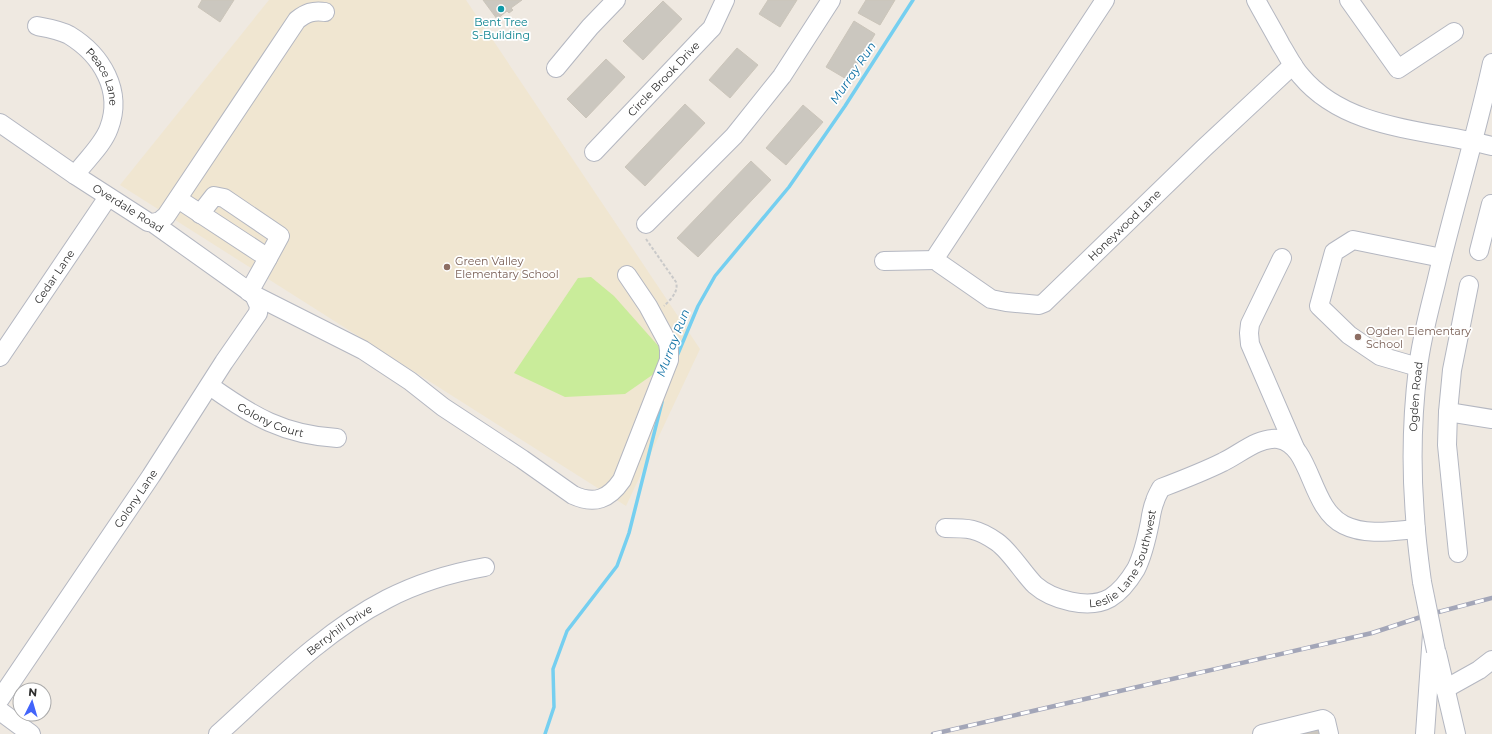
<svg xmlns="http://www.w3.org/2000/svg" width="1492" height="734" font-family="Montserrat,sans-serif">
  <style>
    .education { fill: #f0e6d1 }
    .pitch { fill: #c9ec9a }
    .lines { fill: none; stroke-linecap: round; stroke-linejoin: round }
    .stream { stroke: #75cff0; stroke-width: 3.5 }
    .building { fill: #cbc7bf; stroke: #cbc5ba }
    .minor-casing { stroke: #b4b7c1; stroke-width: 20 }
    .path { stroke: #c9c9c9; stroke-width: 2; stroke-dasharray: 3 2; stroke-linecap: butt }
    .minor { stroke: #fff; stroke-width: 18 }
    .rail-casing { stroke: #a3a6b8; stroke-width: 4.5 }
    .rail { stroke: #fff; stroke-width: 3; stroke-dasharray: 9; stroke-linecap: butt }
    .minor-bridge-casing { stroke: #b4b7c1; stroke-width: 20; stroke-linecap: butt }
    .minor-bridge { stroke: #fff; stroke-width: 18 }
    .culture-dot { fill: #0f9aa8; stroke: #fff; stroke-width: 1.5 }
    .education-dot { fill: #8d6e63; stroke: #fff; stroke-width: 1.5 }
    .labels { text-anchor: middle; stroke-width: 3.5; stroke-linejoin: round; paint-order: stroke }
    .culture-label { font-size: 11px; fill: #0d838f; stroke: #fff }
    .street-label { font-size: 11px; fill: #2e2e2e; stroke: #fff }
    .education-label { font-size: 11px; fill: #785e54; stroke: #fff; text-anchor: start }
    .water-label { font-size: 12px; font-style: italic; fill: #0d6fa3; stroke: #fff }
  </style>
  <rect width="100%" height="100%" fill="#efe9e1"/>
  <path class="education" d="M269,0H466L700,349L626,506L120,185Z"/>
  <path class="pitch" d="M591,277L614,296L661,349L658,371L625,394L565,397L514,373L578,278Z"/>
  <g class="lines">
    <path class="stream" d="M677,356L698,306L715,276L789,187L845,106L913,0
      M545,734L554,707L553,669L567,631L617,566L629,533L662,402"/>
  </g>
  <path class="building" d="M202,0H234L220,22L198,7Z
    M483,0H522L511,8L513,10L509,13L507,11L497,19Z
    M768,0H797L780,27L759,14Z
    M866,0H895L880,25L858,13Z
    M663,1L682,19L643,60L623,41Z
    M854,21L875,34L848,80L826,67Z
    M737,48L758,65L730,98L709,80Z
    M606,59L625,77L586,118L567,99Z
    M685,104L705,123L645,186L625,167Z
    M803,105L823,122L786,165L766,148Z
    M751,161L771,180L698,257L677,238Z
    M1320,727L1322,734H1288Z"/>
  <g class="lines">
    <g class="minor-casing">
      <g id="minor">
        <path id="s1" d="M1105,0L937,255V260L939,263L991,299L1006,302L1039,305L1044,303L1204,148L1293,65"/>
        <path d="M1256,0C1264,15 1273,30 1281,45C1288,56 1293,67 1301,76C1347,131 1428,129 1492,146"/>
        <path d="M1349,0L1398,69L1454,32"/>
        <path id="s2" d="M37,26C48,28 60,30 69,35C102,55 123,91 109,128C103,145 86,160 75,175"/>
        <path d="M556,68L590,27L616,0"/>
        <path d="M0,123L75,175L148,222L153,223L254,295L363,350L410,381L443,407L522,459L573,495C595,505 609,499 622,480L669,360V350L668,343L648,306L627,275"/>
        <path id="s3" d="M594,152L707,33L712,28L725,0"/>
        <path d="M178,199L268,258L249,292"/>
        <path d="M200,214L214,196L224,198L280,236L268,258"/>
        <path d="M153,223L160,221L166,216L297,20C306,13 313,10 325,12"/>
        <path d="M646,224L734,136L782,76L831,0"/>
        <path d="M1479,251L1491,204"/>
        <path d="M1282,258L1250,324L1249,333L1250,344L1295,448"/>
        <path d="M884,261L937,260"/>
        <path id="s4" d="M0,357L108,197"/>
        <path d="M1418,367L1380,356L1349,335L1319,306L1334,252L1353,240L1442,258"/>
        <path id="s5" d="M210,386C252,416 284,435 337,438"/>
        <path d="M1448,412L1492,419"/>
        <path id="s6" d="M945,528C968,528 977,528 997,542C1010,551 1023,573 1035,585C1052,600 1089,610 1110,598C1120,592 1130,579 1136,569C1143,555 1147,537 1150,522C1151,515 1152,508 1155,501C1156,497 1159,492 1161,488C1182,480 1203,472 1223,462C1240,454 1258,437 1278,439C1312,444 1309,508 1344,525C1366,536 1393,531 1416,529"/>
        <path d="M1458,553L1447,445L1448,412L1452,370L1469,285"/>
        <path id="s7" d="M1422,582C1419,560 1416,538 1415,516C1411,467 1412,417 1418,368C1421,340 1429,311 1436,283C1453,209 1476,137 1492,63"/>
        <path d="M1437,653L1456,734"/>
        <path d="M1445,689L1479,670L1492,660"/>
        <path id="s8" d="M0,699L151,476L224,362L258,313L259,306L254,295"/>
        <path d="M0,711L31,734"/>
        <path id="s9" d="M218,734C271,686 323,632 387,599C418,583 451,573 485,567"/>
        <path d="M1262,734L1323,719L1326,721L1329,734"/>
        <path d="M1425,734L1432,634"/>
      </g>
    </g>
    <path class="path" d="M646,239L676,282C679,292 670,300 664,306"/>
    <use href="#minor" class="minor"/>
    <g class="rail-casing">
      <path id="rail" d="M933,734L1372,633L1427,615L1492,598"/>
    </g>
    <use href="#rail" class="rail"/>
    <g class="minor-bridge-casing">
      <path id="minor-bridge" d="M1422,582L1436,651"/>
    </g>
    <use href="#minor-bridge" class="minor-bridge"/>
  </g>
  <circle class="culture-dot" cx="501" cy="9" r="4"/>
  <g class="education-dot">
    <circle cx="447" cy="267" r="4"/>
    <circle cx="1358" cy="337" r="4"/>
  </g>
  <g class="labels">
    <g class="culture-label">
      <text x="501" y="26">Bent Tree<tspan x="501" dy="13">S-Building</tspan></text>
    </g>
    <g class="street-label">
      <text dy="4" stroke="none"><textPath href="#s2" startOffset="89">Peace Lane</textPath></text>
      <text dy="4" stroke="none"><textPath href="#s3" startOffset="101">Circle Brook Drive</textPath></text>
      <text transform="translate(128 208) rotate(32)" y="4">Overdale Road</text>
      <text dy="4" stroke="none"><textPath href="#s1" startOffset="543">Honeywood Lane</textPath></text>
      <text dy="4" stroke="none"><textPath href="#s4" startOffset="97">Cedar Lane</textPath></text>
      <text dy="4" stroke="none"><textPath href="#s7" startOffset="186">Ogden Road</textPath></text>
      <text dy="4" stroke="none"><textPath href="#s5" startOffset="70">Colony Court</textPath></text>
      <text dy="4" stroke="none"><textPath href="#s8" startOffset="242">Colony Lane</textPath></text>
      <text dy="4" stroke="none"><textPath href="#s6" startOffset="232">Leslie Lane Southwest</textPath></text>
      <text dy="4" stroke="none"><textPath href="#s9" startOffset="160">Berryhill Drive</textPath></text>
    </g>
    <g class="education-label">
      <text x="455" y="265">Green Valley<tspan x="455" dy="13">Elementary School</tspan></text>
      <text x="1366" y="335">Ogden Elementary<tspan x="1366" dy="13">School</tspan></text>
    </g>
    <g class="water-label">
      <text transform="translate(853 73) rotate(-56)" y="4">Murray Run</text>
      <text transform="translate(673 343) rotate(-69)" y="4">Murray Run</text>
    </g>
  </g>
  <g transform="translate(32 702) rotate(5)"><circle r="19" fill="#ffffff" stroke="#ababab"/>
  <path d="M0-3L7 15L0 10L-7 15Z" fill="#4264fb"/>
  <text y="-6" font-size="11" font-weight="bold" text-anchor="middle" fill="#2e2e2e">N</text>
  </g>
</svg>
